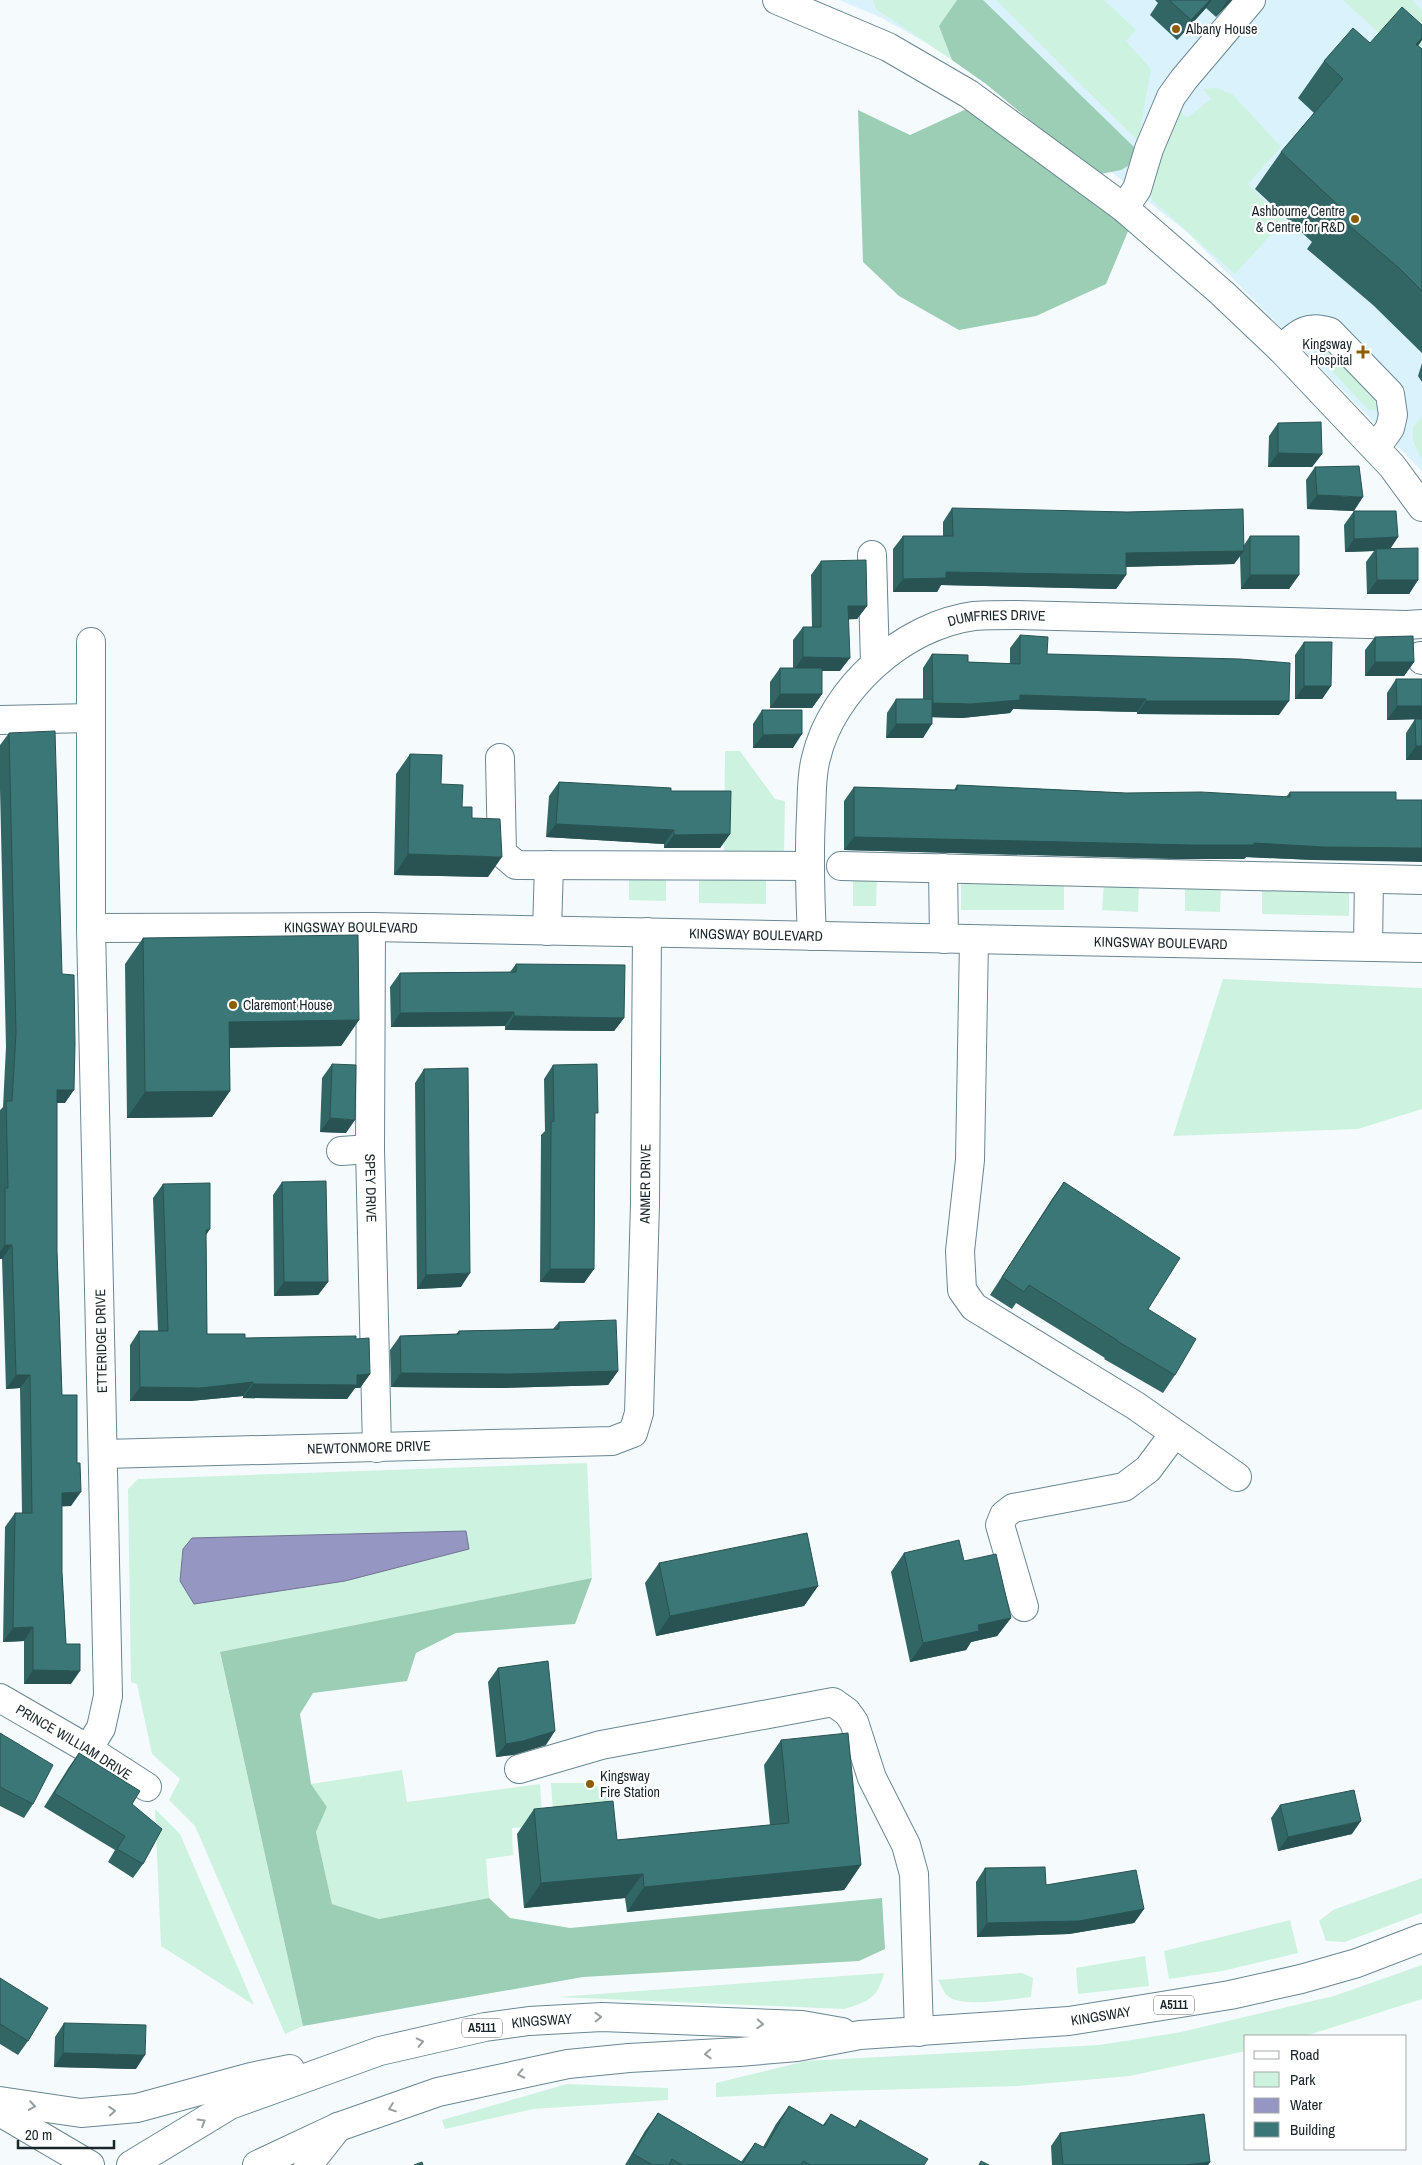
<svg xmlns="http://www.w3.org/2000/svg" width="1422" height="2165" font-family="'Archivo Narrow',sans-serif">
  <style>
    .built { fill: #daf2fb }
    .green { fill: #cdf2df }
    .forest { fill: #9bceb5 }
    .water { fill: #9596c1; stroke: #707493 }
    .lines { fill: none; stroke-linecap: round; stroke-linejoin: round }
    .minor-casing { stroke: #6a8691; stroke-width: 30 }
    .major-casing { stroke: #6a8691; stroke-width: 30 }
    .highway-casing { stroke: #6a8691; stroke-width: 30 }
    .minor { stroke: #fff; stroke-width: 28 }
    .major { stroke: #fff; stroke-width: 28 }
    .highway { stroke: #fff; stroke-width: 28 }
    .wall { fill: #326665 }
    .shaded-wall { fill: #295353 }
    .building { fill: #3a7776; stroke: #295353 }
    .oneway { stroke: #989d9f }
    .poi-dot { fill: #8d5d06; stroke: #fff; stroke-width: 2 }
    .labels { text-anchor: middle; stroke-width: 4.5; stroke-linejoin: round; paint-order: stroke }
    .shield { fill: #fff; stroke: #5f6669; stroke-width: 1 }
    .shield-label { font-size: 12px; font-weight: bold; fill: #1a2529 }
    .poi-label { font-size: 14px; fill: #1a2529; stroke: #fff; text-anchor: start }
    .street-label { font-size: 14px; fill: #1a2529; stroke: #fff }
  </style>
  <rect width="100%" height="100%" fill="#f5fbfd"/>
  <path class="built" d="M839,0H1422V471L1188,233L1006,88L882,18Z"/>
  <path class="green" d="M873,0H957L939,26L952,60L876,9Z
    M996,0H1104L1136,30L1126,41L1151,69L1138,141Z
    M1343,0H1412L1422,11V72Z
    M1217,88L1233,95L1281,147L1248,184L1284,220L1235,274L1152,200L1150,179L1176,107L1187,118L1211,99L1203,89Z
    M1315,340H1320L1379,399V406L1375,410H1369L1313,351L1312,345Z
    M1422,417V460L1413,441V427Z
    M725,751H740L775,799L785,801L784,853H724Z
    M629,876L666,877V901L629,900Z
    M853,877H877L876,906H853Z
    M699,878L766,879V904L699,903Z
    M961,882H1064V910H961Z
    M1104,883L1139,885L1138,912L1102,910Z
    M1185,886L1221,887L1220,912L1185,911Z
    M1262,887L1349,889V916L1262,914Z
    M1223,979L1422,988V1109L1358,1129L1173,1136Z
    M587,1463L592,1578L220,1653L303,2026L285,2034L195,1826L169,1800L180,1779L152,1754L137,1684L131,1682L128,1489L138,1479Z
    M402,1770L407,1802L540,1784L543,1826L512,1828L513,1855L486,1859L489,1898L379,1919L332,1904L316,1832L327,1807L311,1784Z
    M551,1783H587L597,1786L610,1800L612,1818L554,1825Z
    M155,1809L180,1834L254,2005L161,1946Z
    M1422,1878V1913L1345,1942L1326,1941L1319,1921L1333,1910Z
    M1290,1920L1298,1953L1222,1971L1169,1979L1164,1951Z
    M1145,1956L1149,1986L1078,1994L1076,1968Z
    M1422,1965V1999L1305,2036H1246V2051L1130,2076L1017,2086L838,2091L716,2097V2083L806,2061L1099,2045L1138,2039L1181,2032L1334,1996Z
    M884,1973C878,1998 868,2002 844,2009L558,1997Z
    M1022,1973L1033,1978L1031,1997C1011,1999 966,2008 949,1997C944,1994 941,1985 938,1980Z
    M567,2084L668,2088V2100L533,2109L445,2129L442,2120Z"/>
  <path class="forest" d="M957,0H983L1135,148L1128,166L1121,170L1096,175L986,84L952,60L939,26Z
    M971,107L1129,229L1106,284L1036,316L959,330L899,296L863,262L858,110L910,135Z
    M592,1578L575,1624L456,1633L416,1653L407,1681L313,1693L300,1714L311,1784L327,1807L316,1832L332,1904L379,1919L489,1898L510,1918L570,1928L882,1898L885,1949L859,1961L583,1977L303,2026L220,1652Z"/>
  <path class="water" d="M466,1531L469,1549L345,1581L194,1604L180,1581L183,1549L192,1538Z"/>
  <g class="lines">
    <g class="minor-casing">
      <g id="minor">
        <path d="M777,0L888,47L969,94L1124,208L1222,293L1281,349L1392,466L1422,507"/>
        <path d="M1124,208L1137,189L1149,149L1171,97L1184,79L1251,0"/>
        <path d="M1281,349C1298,334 1307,324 1330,332L1390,394L1393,415L1390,428L1376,448"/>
        <path d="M872,555L875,663"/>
        <path d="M1420,656L1422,660"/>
        <path d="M0,720L91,718"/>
        <path d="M500,758L502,853L516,865L809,866"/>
        <path d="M841,866L1422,880"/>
        <path d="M943,868L944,939"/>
        <path id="s1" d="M371,927L370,1149L377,1448"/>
        <path id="s2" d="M91,928L371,927L1422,948"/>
        <path d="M547,931L549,865"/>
        <path id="s3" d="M812,936C810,895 809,855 811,815C812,796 811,776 816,758C832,689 904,625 974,616C988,615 1002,615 1016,615L1407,625L1422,624"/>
        <path d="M974,940L970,1160L960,1251L962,1290L974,1307L1136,1406L1237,1477"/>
        <path d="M1368,946L1369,879"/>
        <path d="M341,1151L370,1149"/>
        <path id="s4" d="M104,1454L612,1441L633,1433L639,1413L645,1204L647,932"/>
        <path d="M1024,1607L1000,1525L1004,1515L1013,1508L1124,1487L1148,1469L1174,1434"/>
        <path id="s5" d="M0,1698L88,1749L147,1787"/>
        <path d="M88,1749L101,1728L108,1696L91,928V642"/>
        <path d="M519,1769L601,1745L833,1702L847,1712L854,1722L872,1778L906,1845L914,1874L919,2032"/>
      </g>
    </g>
    <g class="major-casing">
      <path id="major" d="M308,2165L338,2127"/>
    </g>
    <g class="highway-casing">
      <g id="highway">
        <path d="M0,2101L81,2113L137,2108L251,2077L290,2069"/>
        <path d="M0,2112L90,2165"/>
        <path id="s6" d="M131,2165L230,2105L380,2051L485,2027L529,2021L602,2017L802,2025L842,2032"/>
        <path id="s7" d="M257,2165L338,2127L438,2092L568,2064L629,2058L739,2052L797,2047L860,2035L1069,2021L1230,1995L1301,1979L1357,1963L1422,1938"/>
      </g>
    </g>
    <use href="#minor" class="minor"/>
    <use href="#major" class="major"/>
    <use href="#highway" class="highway"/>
  </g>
  <path class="wall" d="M1155,0H1232L1216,17L1206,8L1177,40L1150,15L1158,3Z
    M1422,25V40L1418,46L1422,49V353L1373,305L1307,249L1312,242L1255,189L1281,152L1314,113L1298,98L1324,61L1370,43Z
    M1422,363V382L1418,376Z
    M1278,423L1322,454L1312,467H1268L1269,436Z
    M1315,467L1354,511L1307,509L1306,480Z
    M952,508L1244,545L1250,536L1299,575L1289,589H1241L1240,556L1234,564L1126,567V575L1116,589L941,585L937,592H893V549L903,536H943V522Z
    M1354,511L1398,537L1390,548L1418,580L1409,594H1367L1366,562L1374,551L1345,552L1344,525Z
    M821,561L867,606L857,619H848L840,671H822V694L812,708H770V682L780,668H793V640L803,627H812L811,575Z
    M1020,635L1047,654L1279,715L1137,714V712L1013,709L1010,713L962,718L932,717L923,738H886L887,713L896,699H923V668L932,654L968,662L1010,664V648Z
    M1375,637L1414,662L1404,676H1365V650Z
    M1304,642L1331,686L1322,699H1295V655Z
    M1396,679L1422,719L1387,720V693Z
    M762,710L793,748H753V724Z
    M1415,719H1422V760H1406V733Z
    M9,733L65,1103H57V1251L62,1395L71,1506H62V1572L66,1644L71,1684H24V1641L3,1642L5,1527L15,1513H22L20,1388L6,1389L2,1259H0V1110L3,1107L6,1047L0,789V745Z
    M410,754L441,784L472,818L488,877L394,875L396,774Z
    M559,782L671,791L730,834L720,848H664V844L546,837L549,796Z
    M957,785L1126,793L1286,797L1290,792L1315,860L1246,857L1244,859H1181L844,850V801L854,787L954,790Z
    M143,938L359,1020L341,1046L230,1048V1091L212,1117L127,1118L125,964Z
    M516,964L624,1018L614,1031L505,1030V1026L391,1027L390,987L400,973L510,972Z
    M332,1064L346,1133L320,1132L322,1078Z
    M553,1065L595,1117L594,1269L584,1283L540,1282L541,1135L545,1131L544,1079Z
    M424,1069L461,1287L417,1289L415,1083Z
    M282,1182L328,1282L318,1295L274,1296L273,1195Z
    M1064,1182L1148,1309L1175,1375L1163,1393L1104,1359L1105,1358L1016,1303L1012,1309L990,1295L1052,1199Z
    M163,1184L206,1236L207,1334L245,1338L356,1339L370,1374L360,1388H355L347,1399L243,1398V1396L190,1401H130V1345L139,1331H158L153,1198Z
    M559,1322L618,1371L608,1385L501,1388L391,1387L390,1350L400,1336L456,1334L459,1331L553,1329Z
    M904,1553L964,1561L1011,1618L997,1636L971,1642L966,1650L910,1662L891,1572Z
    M659,1563L818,1586L804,1606L656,1636L645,1583Z
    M498,1668L546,1745L513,1755L496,1757L488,1682Z
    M0,1733L33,1804L24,1818L0,1806Z
    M781,1740L861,1865L844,1890L627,1912L625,1898L524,1908L517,1834L534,1809L617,1840L770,1825L764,1765Z
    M79,1753L143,1864L133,1878L108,1862L115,1850L44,1807L69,1767Z
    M1280,1805L1352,1834L1278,1851L1271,1818Z
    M985,1868L1046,1885L1144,1909L1134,1923L1069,1934L977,1937L976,1882Z
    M0,1978L28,2041L18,2055L0,2044Z
    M64,2023L136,2069L54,2067L55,2037Z
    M789,2106L823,2125L831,2114L855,2127L860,2120L924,2165H625L645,2131L658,2113L741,2162L755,2143L763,2147L776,2124Z
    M1060,2133L1210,2162L1208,2165H1052L1051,2146Z"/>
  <path class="shaded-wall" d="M1210,0H1212L1206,8L1177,40L1191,20Z
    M1228,0H1232L1216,17Z
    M1422,38V40L1403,67L1416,44Z
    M1278,453L1322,454L1312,467H1268Z
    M1317,495L1363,497L1354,511L1307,509Z
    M1398,537L1389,551L1376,549L1374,551L1345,552L1354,539Z
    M1244,551L1234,564L1116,567L1126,553Z
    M946,572L1126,575L1116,589L941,585L937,592H893L903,579Z
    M1250,575H1299L1289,589H1241Z
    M1377,580H1418L1409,594H1367Z
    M848,606H867L857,619L838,620Z
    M803,657L850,658L840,671H793Z
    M1375,662H1414L1404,676H1365Z
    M1304,686H1331L1322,699H1295Z
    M780,694H822L812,708H770Z
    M1020,695L1146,699L1137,712L1013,709L1010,713L962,718L923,717L933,703Z
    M1146,701H1289L1279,715L1137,714Z
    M1397,706H1422V719L1387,720Z
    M896,724H932L923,738H886Z
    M802,734L793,748H753L763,735Z
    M1416,746H1422V760H1406Z
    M556,824L674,830L664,844L546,837Z
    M730,834L720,848H664L674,835Z
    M854,837L1254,843L1422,848V862L1315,860L1246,857L1244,859H1181L844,850Z
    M408,854L502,857L488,877L394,875Z
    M514,1012L505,1026L391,1027L400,1013Z
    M514,1016L624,1018L614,1031L505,1030Z
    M359,1020L341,1046L211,1048L229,1022Z
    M57,1090H74L65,1103H47Z
    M230,1091L212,1117L127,1118L145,1092Z
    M330,1118L355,1120L346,1133L320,1132Z
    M210,1229L201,1243L206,1230Z
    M5,1245H12L2,1259H0V1252Z
    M550,1269H594L584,1283L540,1282Z
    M470,1273L461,1287L417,1289L426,1275Z
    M284,1282H328L318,1295L274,1296Z
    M618,1371L608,1385L501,1388L391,1387L401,1373Z
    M370,1374L360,1388H355L347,1399L243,1398L253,1384L357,1375Z
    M16,1375H30L20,1388L6,1389Z
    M253,1382L243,1396L190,1401H130L140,1387Z
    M81,1492L71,1506L52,1507L62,1493Z
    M818,1586L804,1606L656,1636L670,1616Z
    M1011,1618L997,1636L971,1642L966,1650L910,1662L923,1643L978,1625Z
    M33,1627L24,1641L3,1642L13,1628Z
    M33,1670L80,1671L71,1684H24Z
    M555,1731L546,1745L513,1755L496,1757L506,1744Z
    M1361,1821L1352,1834L1278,1851L1288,1837Z
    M861,1865L844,1890L627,1912L644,1887Z
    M643,1874L625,1898L524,1908L541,1883Z
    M1144,1909L1134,1923L1069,1934L977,1937L987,1923Z
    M63,2053L145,2055L136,2069L54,2067Z
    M1210,2162L1208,2165H1185Z"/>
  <path class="building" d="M1169,0H1210L1191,20Z
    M1402,7L1422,25V38L1416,44L1422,49V291L1399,268L1333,212L1339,206L1281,152L1343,79L1324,61L1353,28L1370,43Z
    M1321,422L1322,454L1278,453V423Z
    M1359,466L1363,497L1317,495L1315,467Z
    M952,508L1127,512L1243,509L1244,551L1126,553V575L946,572V578L903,579V536H953Z
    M1354,511H1396L1398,537L1354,539Z
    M1250,536H1299V575H1250Z
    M1418,548V580H1377L1376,549Z
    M866,560L867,606H848L850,658L803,657V627H821V561Z
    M1020,635L1048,637L1047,654L1240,659L1290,663L1289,701H1146V699L1020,695V700L971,704L933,703L932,654L968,655V662L1020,664Z
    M1413,636L1414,662H1375V637Z
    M1304,642H1332L1331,686H1304Z
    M780,668H822V694H780Z
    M1396,679H1422V706H1397Z
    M896,699H932V724H896Z
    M762,710H802V734L763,735Z
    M1415,719H1422V746H1416Z
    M55,731L62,974L74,975L75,1044L74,1090H57V1251L62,1395H77V1463H80L81,1492L62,1493V1572L66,1644H80V1671L33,1670V1627L13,1628L15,1513H32L30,1375H16L12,1245H5V1188H8L6,1101H12L16,1033L9,733Z
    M410,754L442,755L441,784L463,785L462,807H472V818L500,819L502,857L408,854Z
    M559,782L671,788V791H731L730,834L674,835V830L556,824Z
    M957,785L1126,793L1201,792L1290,797V792H1396V800H1422V848L1324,847L1254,843V845H1190L854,837V787L957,790Z
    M358,935L359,1020L229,1022L230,1091L145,1092L143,938Z
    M516,964L625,965L624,1018L514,1016V1012L400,1013V973L516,972Z
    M332,1064L356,1065L355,1120L330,1118Z
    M597,1064L598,1113H595L594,1269H550L551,1122L554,1121L553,1065Z
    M468,1068L470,1273L426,1275L424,1069Z
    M326,1181L328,1282H284L282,1182Z
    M1064,1182L1180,1258L1148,1309L1196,1339L1175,1375L1117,1341V1340L1029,1285L1024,1292L1002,1277Z
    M210,1183V1229L206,1230L207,1334H245V1338L356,1336V1339L369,1338L370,1374L357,1375V1385L253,1384V1382L200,1388L140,1387L139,1331H168L163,1184Z
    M616,1320L618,1371L510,1374L401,1373L400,1336L459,1334V1331L559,1329V1322Z
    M807,1533L818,1586L670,1616L659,1563Z
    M959,1540L964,1561L996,1554L1011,1618L978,1625L979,1631L923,1643L904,1553Z
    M548,1661L555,1731L523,1741L506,1744L498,1668Z
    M0,1733L53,1765L33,1804L0,1787Z
    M848,1733L861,1865L644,1887L643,1874L541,1883L534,1809L613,1801L617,1840L789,1823L781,1740Z
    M79,1753L140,1791L132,1804L162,1829L143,1864L117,1849L125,1836L54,1793Z
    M1354,1790L1361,1821L1288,1837L1280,1805Z
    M1045,1867L1046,1885L1136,1870L1144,1909L1079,1921L987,1923L985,1868Z
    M0,1978L48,2008L28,2041L0,2024Z
    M64,2023L146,2025L145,2055L63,2053Z
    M789,2106L824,2126L831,2114L856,2128L860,2120L928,2159L924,2165H810L803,2161L801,2165H682L672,2159L669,2165H653L633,2154L658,2113L743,2163L755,2143L765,2148Z
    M1204,2114L1210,2162L1185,2165H1063L1060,2133Z
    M981,2161L989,2165H979Z
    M422,2162L423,2165H414Z"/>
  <defs><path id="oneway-chevron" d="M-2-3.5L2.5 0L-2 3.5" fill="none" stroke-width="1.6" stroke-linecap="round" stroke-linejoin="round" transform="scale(1.25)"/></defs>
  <g class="oneway">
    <use href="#oneway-chevron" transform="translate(598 2017) rotate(-2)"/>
    <use href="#oneway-chevron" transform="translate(760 2024) rotate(3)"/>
    <use href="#oneway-chevron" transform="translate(420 2042) rotate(-13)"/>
    <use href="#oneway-chevron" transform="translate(708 2054) rotate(177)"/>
    <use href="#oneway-chevron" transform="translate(521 2074) rotate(168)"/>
    <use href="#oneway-chevron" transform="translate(32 2106) rotate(9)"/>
    <use href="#oneway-chevron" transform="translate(392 2108) rotate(161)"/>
    <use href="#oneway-chevron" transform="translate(112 2111) rotate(-5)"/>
    <use href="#oneway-chevron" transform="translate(202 2122) rotate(-31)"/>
  </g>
  <g class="poi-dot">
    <circle cx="1176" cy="29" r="5"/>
    <circle cx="1355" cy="219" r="5"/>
    <path d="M1360.5 344.5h5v5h5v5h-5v5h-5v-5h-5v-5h5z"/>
    <circle cx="233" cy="1005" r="5"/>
    <circle cx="590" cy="1784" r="5"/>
  </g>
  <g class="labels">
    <g class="shield">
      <rect x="1154" y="1995.5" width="40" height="19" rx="4"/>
      <rect x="462" y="2018.5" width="40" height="19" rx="4"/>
    </g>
    <g class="shield-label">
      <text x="1174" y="2009">A5111</text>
      <text x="482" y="2032">A5111</text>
    </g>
    <g class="poi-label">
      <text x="1186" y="34">Albany House</text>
      <text x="1345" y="216" text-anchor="end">Ashbourne Centre<tspan x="1345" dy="16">&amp; Centre for R&amp;D</tspan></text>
      <text x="1352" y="349" text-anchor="end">Kingsway<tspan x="1352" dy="16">Hospital</tspan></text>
      <text x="243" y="1010">Claremont House</text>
      <text x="600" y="1781">Kingsway<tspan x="600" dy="16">Fire Station</tspan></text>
    </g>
    <g class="street-label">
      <text dy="5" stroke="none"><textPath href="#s3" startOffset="425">DUMFRIES DRIVE</textPath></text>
      <text dy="5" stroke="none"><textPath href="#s2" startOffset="260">KINGSWAY BOULEVARD</textPath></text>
      <text dy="5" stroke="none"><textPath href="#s2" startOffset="665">KINGSWAY BOULEVARD</textPath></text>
      <text dy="5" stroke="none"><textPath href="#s2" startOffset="1070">KINGSWAY BOULEVARD</textPath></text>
      <text dy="5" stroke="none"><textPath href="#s4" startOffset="781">ANMER DRIVE</textPath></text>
      <text dy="5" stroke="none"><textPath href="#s1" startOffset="261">SPEY DRIVE</textPath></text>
      <text transform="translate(101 1341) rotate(-91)" y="5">ETTERIDGE DRIVE</text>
      <text dy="5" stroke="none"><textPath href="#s4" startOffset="265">NEWTONMORE DRIVE</textPath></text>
      <text dy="5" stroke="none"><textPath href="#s5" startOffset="86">PRINCE WILLIAM DRIVE</textPath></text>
      <text dy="5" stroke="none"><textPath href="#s7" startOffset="864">KINGSWAY</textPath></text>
      <text dy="5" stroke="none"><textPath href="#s6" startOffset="440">KINGSWAY</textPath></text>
    </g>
  </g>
  <rect x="1244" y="2035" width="162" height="115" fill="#ffffff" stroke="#a3a8a9"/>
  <rect x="1254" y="2051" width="25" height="8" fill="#ffffff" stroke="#a3a8a9"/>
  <text x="1290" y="2060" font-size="15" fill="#1a2529">Road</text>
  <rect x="1254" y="2072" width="25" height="15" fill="#cdf2df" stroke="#a3a8a9"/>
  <text x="1290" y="2085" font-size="15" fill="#1a2529">Park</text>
  <rect x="1254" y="2098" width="25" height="15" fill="#9596c1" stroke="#a3a8a9"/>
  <text x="1290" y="2110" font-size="15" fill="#1a2529">Water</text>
  <rect x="1254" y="2122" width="25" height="15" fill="#3a7776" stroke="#a3a8a9"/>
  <text x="1290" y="2135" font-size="15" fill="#1a2529">Building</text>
  <path d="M18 2140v8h96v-8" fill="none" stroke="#1a2529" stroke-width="2.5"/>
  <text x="25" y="2140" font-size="15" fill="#1a2529" stroke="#ffffff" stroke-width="4" paint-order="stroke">20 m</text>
</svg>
